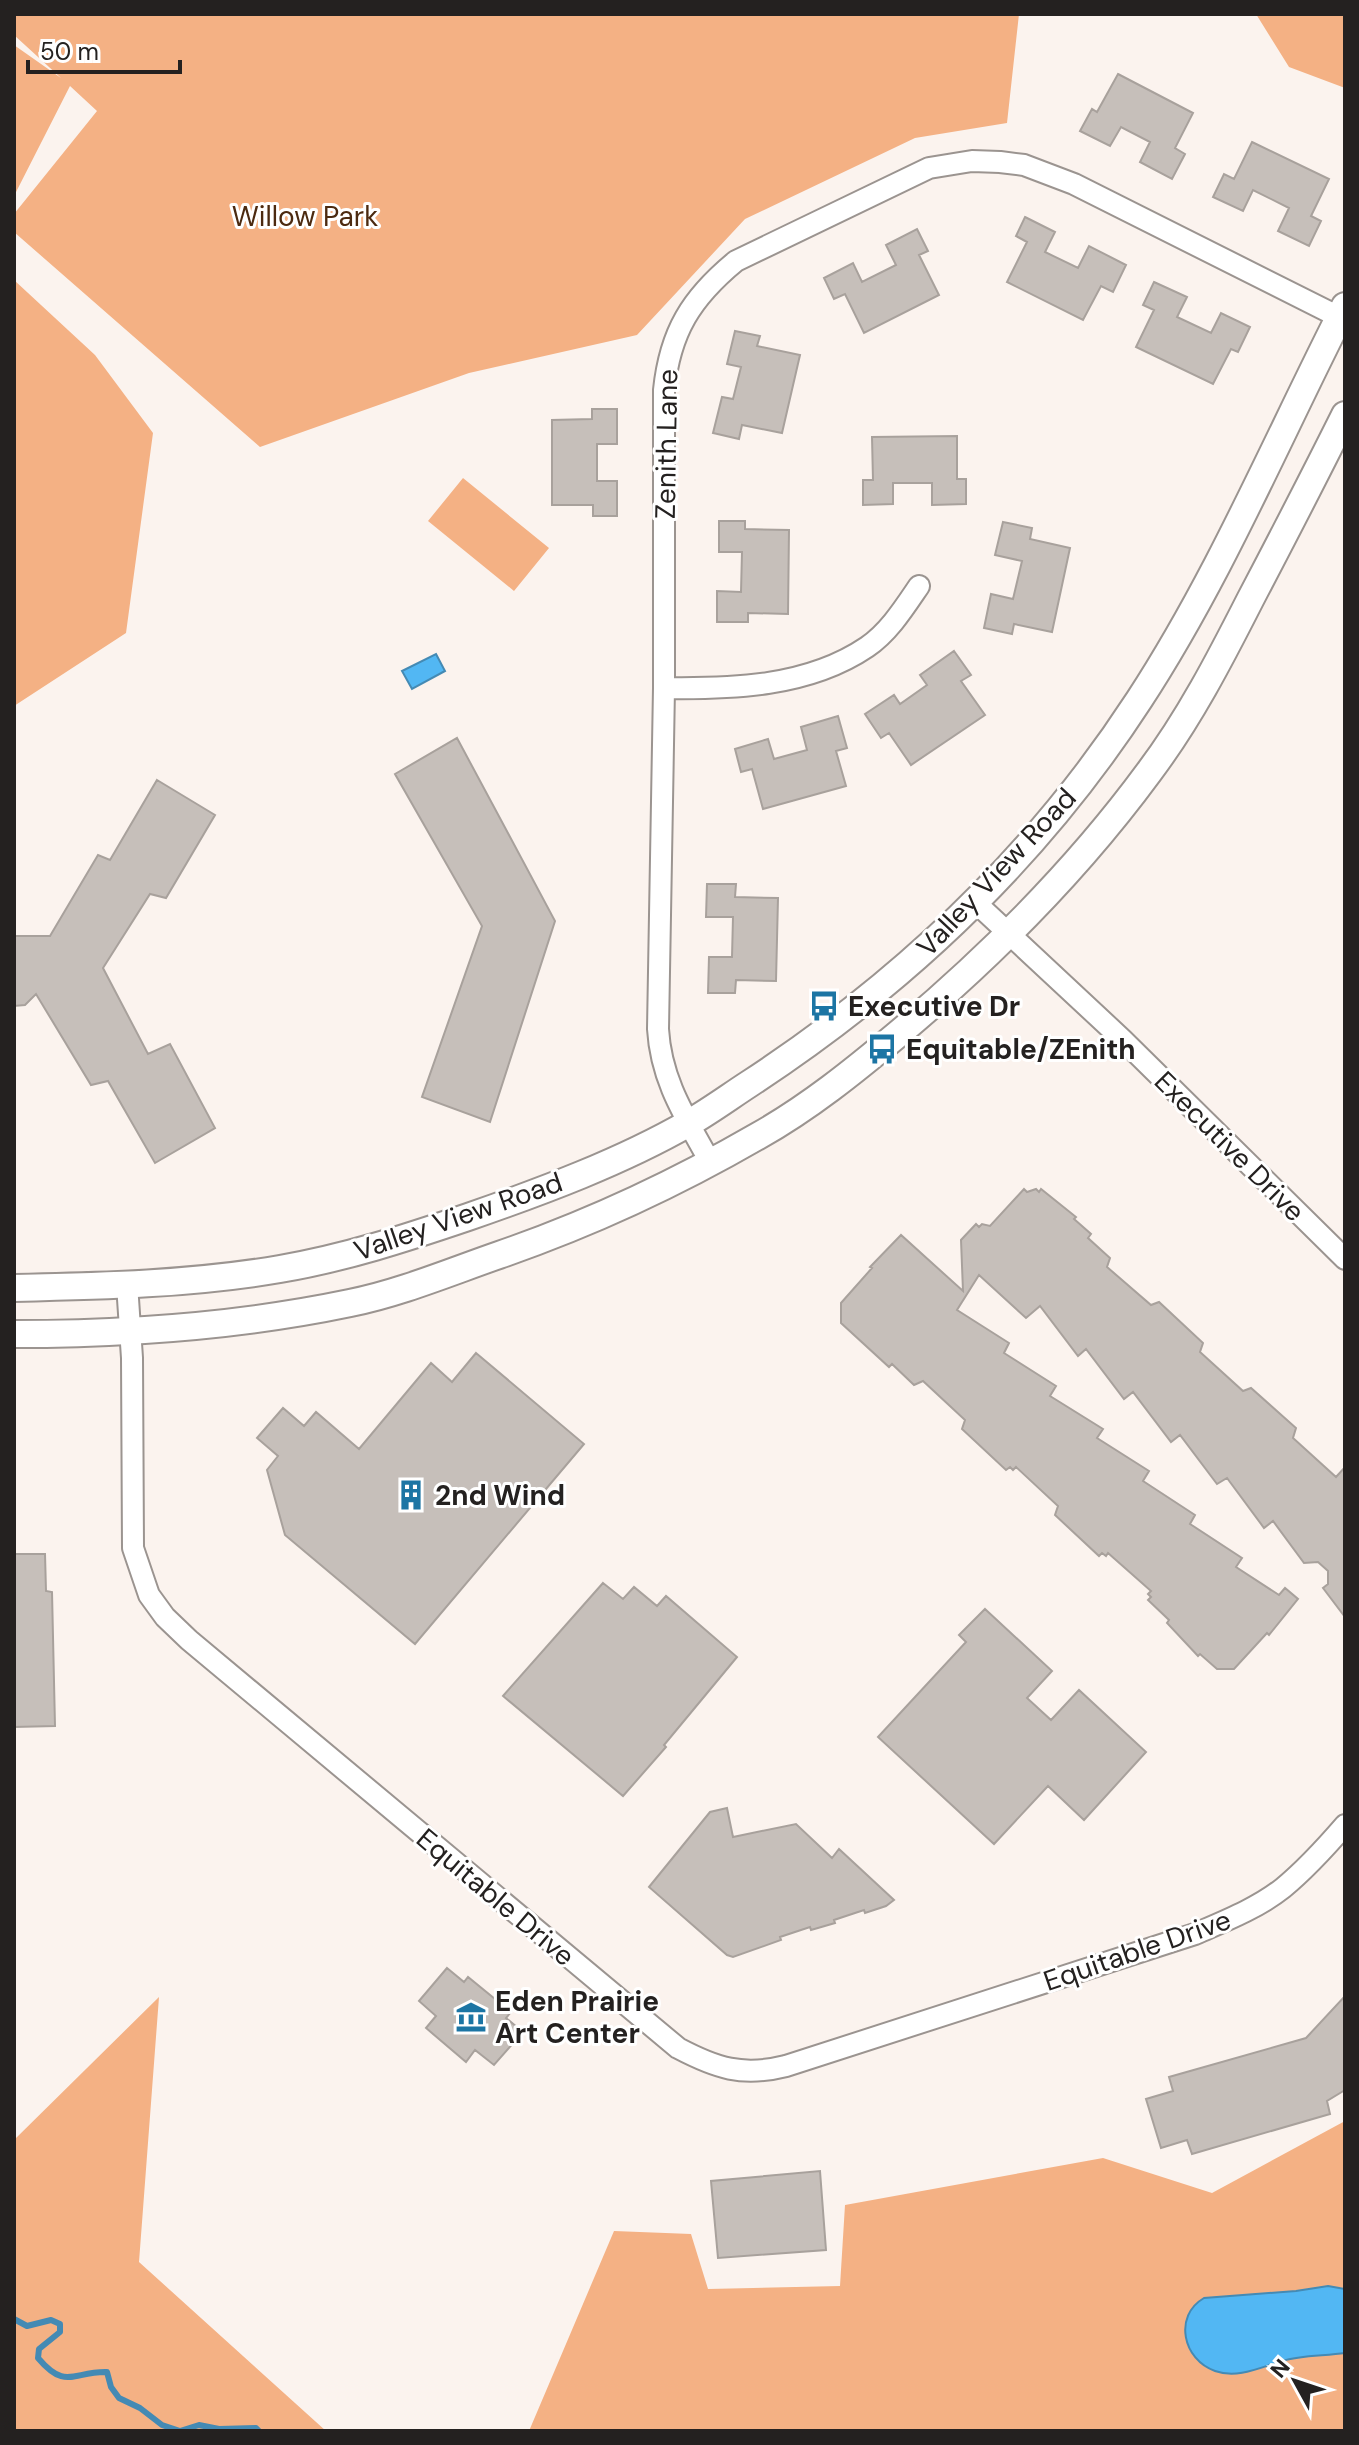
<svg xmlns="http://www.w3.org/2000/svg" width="1359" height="2445" font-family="'DM Sans',sans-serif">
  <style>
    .green { fill: #f4b184 }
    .water { fill: #52b7f3; stroke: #448ab4; stroke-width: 2 }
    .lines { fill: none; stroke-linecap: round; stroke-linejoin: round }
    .stream { stroke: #448ab4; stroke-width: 6 }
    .building { fill: #c6bfba; stroke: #a8a19c; stroke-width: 2 }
    .minor-casing { stroke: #9b9490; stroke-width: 24 }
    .major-casing { stroke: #9b9490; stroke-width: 30 }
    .minor { stroke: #fff; stroke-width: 20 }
    .major { stroke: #fff; stroke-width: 26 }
    .labels { text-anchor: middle; stroke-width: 6; stroke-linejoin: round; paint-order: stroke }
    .park-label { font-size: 28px; fill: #4c2a10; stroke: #fff }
    .street-label { font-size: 28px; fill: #242120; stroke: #fff }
    .poi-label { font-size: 28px; font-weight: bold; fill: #242120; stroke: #fff; text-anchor: start }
  </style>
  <rect width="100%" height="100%" fill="#fbf3ee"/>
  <path class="green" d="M14,14H1019L1007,123L915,138L745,219L637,335L469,373L260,447L14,232V214L97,111L70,86L14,196V45L61,78L14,35Z
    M1256,14H1345V88L1289,67Z
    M14,280L95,355L153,433L126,633L14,706Z
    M463,478L549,548L514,591L428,521Z
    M159,1997L139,2262L326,2431H14V2140Z
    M1345,2121V2431H529L614,2231L691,2234L708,2289L840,2286L845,2205L1103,2158L1212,2193Z"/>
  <path class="water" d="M436,654L445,671L412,689L402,671Z
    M1328,2286L1345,2289V2353C1325,2356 1301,2355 1282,2361C1261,2367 1238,2379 1215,2371C1183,2360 1173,2316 1204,2298L1296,2291Z"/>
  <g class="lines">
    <path class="stream" d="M14,2319L27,2326L51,2320L60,2324V2332L39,2349L38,2358C66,2391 73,2371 107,2372L111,2387L119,2398L140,2408L162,2425L180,2431L199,2425L219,2429L256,2428L259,2431"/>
  </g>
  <path class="building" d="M1118,74L1193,113L1175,148L1185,154L1172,179L1140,162L1150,142L1121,127L1110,146L1080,131L1092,109L1097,112Z
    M1252,142L1329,179L1311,216L1321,221L1309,246L1278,231L1289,208L1253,190L1243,211L1213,197L1224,174L1234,179Z
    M1025,217L1055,232L1045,252L1078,268L1089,246L1126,265L1113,292L1101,286L1083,320L1007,282L1027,242L1016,236Z
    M917,229L928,251L919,255L939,295L864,333L845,294L834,299L824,278L853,263L862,282L896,265L886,245Z
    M1154,282L1187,297L1177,317L1211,333L1221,313L1250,327L1238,352L1231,349L1213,384L1136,347L1154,310L1143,305Z
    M735,331L760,336L757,346L800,355L782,433L742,425L739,439L713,433L722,397L733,399L741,367L727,364Z
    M592,409H617V444H597V481H617V516H593V505H552V420L592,419Z
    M957,436V479H966V504L932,505V483H893V504L863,505V480H873L872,437Z
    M719,521H745V529L789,530L788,614L748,613V622H717V591L741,592L742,552H719Z
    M1003,522L1032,528L1030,539L1070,548L1052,632L1014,624L1012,634L984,628L991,594L1013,599L1022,561L995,555Z
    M954,651L971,675L961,681L985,715L911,765L889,733L881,738L865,714L894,695L900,704L927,685L920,675Z
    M838,716L847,748L836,751L846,786L763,809L752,769L741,772L735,749L768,739L774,759L807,750L801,727Z
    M457,738L555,921L490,1122L422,1097L482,926L395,774Z
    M157,780L215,815L166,898L150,894L103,968L148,1054L170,1044L215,1128L155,1163L108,1081L91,1085L36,994L25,1005L14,1006V936H50L98,855L110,860Z
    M707,884H736L735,897L778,898L776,981L736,980L735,993H708L709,957H732L733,917H706Z
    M1024,1189L1027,1192L1036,1189L1039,1192L1041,1189L1076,1217L1074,1219L1091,1234L1088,1238L1110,1258L1107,1267L1151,1305L1159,1302L1203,1343L1200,1352L1243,1391L1251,1388L1296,1428L1293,1438L1336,1477L1345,1467V1617L1323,1588L1328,1584V1571L1318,1562L1304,1563L1273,1521L1264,1528L1227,1478L1217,1484L1180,1435L1171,1442L1133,1392L1124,1399L1086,1349L1078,1356L1040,1306L1026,1318L979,1275L957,1310L1009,1343L1004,1353L1056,1386L1050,1396L1103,1429L1097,1438L1149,1471L1143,1481L1195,1515L1190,1524L1242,1558L1236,1567L1279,1595L1285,1588L1298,1599L1269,1635L1267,1633L1234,1669H1217L1200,1654L1198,1656L1167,1623L1169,1620L1148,1600L1151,1597L1148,1594L1151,1591L1108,1553L1106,1556L1102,1553L1099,1556L1055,1515L1058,1506L1016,1467L1013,1470L1010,1467L1006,1470L962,1429L965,1420L923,1381L914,1385L892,1364L889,1367L841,1323V1303L872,1268L870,1267L901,1235L963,1291L961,1240L976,1224L979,1227L982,1224L990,1226Z
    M476,1353L584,1444L415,1644L285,1535L267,1470L278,1456L257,1438L283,1408L304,1426L316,1412L359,1449L431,1363L452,1382Z
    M14,1554H45L46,1591L52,1592L55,1726L14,1727Z
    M603,1583L623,1599L634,1587L657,1606L666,1596L737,1657L664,1745L666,1747L623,1796L503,1696Z
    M985,1609L1052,1671L1027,1698L1051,1720L1079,1690L1146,1752L1084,1820L1048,1786L994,1844L878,1737L966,1642L959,1635Z
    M727,1808L733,1837L796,1824L832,1858L839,1849L894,1900L886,1906L865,1913L864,1910L834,1920L835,1923L811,1930L810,1927L780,1937L781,1940L733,1957L727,1955L649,1887L710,1812Z
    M447,1968L464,1982L468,1977L511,2012L506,2018L523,2032L494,2065L475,2050L466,2062L426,2028L436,2016L419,2001Z
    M1345,1996V2090L1327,2101L1330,2114L1192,2154L1187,2140L1161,2148L1146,2099L1173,2091L1169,2077L1306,2038Z
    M820,2171L826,2250L718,2258L711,2181Z"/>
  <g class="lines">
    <g class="minor-casing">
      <path id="minor" d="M664,688C732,689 808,687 867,647C889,632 904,608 919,586
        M975,902L1123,1040L1345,1259
        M710,1162C686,1118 661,1081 658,1029L664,688V390C670,332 691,298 736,261L929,168L972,161L1000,162L1024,165L1074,184L1345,320
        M127,1284L132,1358L133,1548L149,1595L165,1617L189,1640L678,2048C716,2068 742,2077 786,2066L1195,1934C1225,1921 1258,1908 1283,1888C1306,1869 1326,1847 1345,1825"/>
    </g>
    <g class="major-casing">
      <path id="major" d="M14,1288C103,1286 192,1284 280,1269C345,1258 406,1238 468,1217C543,1191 621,1162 689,1123C710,1111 729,1097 749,1084C905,982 1037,857 1139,700C1220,576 1278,437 1345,306
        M14,1334C126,1334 240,1326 350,1303C400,1293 450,1272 499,1255C589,1224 675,1184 758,1136C808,1108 854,1071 898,1034C991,956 1077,870 1149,772C1189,719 1220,659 1250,600C1282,539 1314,477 1345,415"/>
    </g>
    <use href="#minor" class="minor"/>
    <use href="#major" class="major"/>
  </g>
  <defs>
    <g id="bus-bare" transform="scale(2.4)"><path d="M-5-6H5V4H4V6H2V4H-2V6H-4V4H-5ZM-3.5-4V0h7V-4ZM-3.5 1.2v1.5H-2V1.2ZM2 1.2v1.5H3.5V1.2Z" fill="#1c75a4" stroke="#fff" stroke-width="2.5" paint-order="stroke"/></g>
    <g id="building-bare" transform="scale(2.4)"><path d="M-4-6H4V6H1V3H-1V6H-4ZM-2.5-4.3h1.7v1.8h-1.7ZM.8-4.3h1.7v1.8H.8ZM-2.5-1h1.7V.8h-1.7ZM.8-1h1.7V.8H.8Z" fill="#1c75a4" stroke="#fff" stroke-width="2.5" paint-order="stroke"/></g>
    <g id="museum-bare" transform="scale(2.4)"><path d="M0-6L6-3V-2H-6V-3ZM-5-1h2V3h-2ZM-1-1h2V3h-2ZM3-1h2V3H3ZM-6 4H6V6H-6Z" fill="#1c75a4" stroke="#fff" stroke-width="2.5" paint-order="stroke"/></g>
  </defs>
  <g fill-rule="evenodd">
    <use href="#bus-bare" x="824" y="1006"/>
    <use href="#bus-bare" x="882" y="1049"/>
    <use href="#building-bare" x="411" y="1495"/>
    <use href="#museum-bare" x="471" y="2017"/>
  </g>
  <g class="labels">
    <g class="park-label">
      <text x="305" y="226">Willow Park</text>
    </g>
    <g class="street-label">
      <text transform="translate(666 444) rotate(-89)" y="10">Zenith Lane</text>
      <text transform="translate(996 872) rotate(-47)" y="10">Valley View Road</text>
      <text transform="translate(1230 1146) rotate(45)" y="10">Executive Drive</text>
      <text transform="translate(458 1216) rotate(-19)" y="10">Valley View Road</text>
      <text transform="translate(496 1897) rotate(40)" y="10">Equitable Drive</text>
      <text transform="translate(1137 1950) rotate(-19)" y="10">Equitable Drive</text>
    </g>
    <g class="poi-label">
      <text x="848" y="1016">Executive Dr</text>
      <text x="906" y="1059">Equitable/ZEnith</text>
      <text x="435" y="1505">2nd Wind</text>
      <text x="495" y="2011">Eden Prairie<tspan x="495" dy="32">Art Center</tspan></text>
    </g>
  </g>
  <rect width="1359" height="2445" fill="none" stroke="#242120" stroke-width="32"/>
  <g transform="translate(1295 2381) rotate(310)" stroke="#ffffff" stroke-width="6" paint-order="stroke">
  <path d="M0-6L14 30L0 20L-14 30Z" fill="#242120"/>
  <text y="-12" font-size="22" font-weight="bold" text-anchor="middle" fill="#242120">N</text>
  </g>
  <path d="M28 60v12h152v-12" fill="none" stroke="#242120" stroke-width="4"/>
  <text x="40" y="60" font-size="24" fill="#242120" stroke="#ffffff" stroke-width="6" paint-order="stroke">50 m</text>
</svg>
